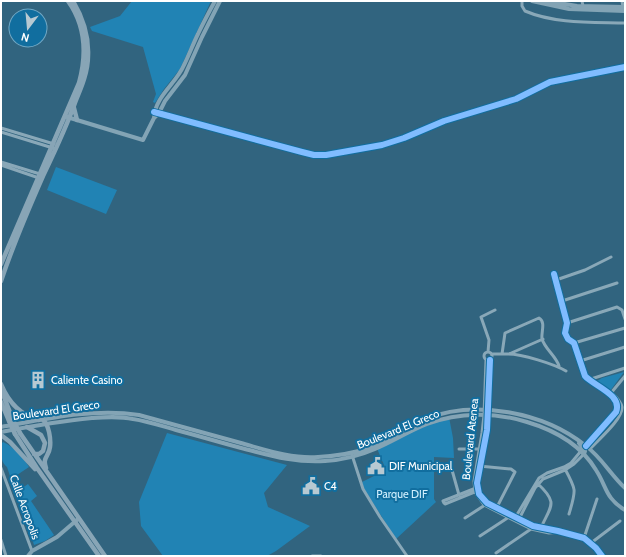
<svg xmlns="http://www.w3.org/2000/svg" width="626" height="557" font-family="Cabin,sans-serif">
  <style>
    .green { fill: #2183b4 }
    .lines { fill: none; stroke-linecap: round; stroke-linejoin: round }
    .street { stroke: #89a8b8; stroke-width: 3 }
    .secondary { stroke: #83a4b5; stroke-width: 4 }
    .primary { stroke: #88a5b6; stroke-width: 4.5 }
    .primary-bridge { stroke: #88a5b6; stroke-width: 4.5 }
    .cycleway-casing { stroke: #116e9f; stroke-width: 8 }
    .cycleway { stroke: #80bcff; stroke-width: 6 }
    .labels { text-anchor: middle; stroke-width: 4; stroke-linejoin: round; paint-order: stroke }
    .poi-label { font-size: 11px; fill: #fff; stroke: #116e9f; text-anchor: start }
    .street-label { font-size: 11px; fill: #fff; stroke: #116e9f }
    .park-label { font-size: 11px; fill: #d0effe; stroke: #116e9f }
  </style>
  <rect width="100%" height="100%" fill="#31647f"/>
  <path class="green" d="M132,1H211L180,69L164,89L155,103L153,102L156,94L143,47L92,31L90,27L120,16Z
    M56,167L117,190L106,214L47,190Z
    M624,372L610,391L598,384L597,381L602,378Z
    M449,417L453,438L454,458L434,457V499L436,502L396,539L364,489L362,482L386,470L376,446Z
    M167,433L287,465L264,493L268,507L310,526L276,551L267,556H163L141,526L139,502Z
    M3,442C14,447 23,457 29,467L11,479L7,467C0,462 1,452 1,444Z
    M28,484L37,496L31,501L54,535L45,541L34,545L18,491Z"/>
  <g class="lines">
    <path class="street" d="M522,1V6L525,11C555,24 593,22 625,23
      M582,1L583,6
      M622,1L623,7
      M159,113L302,152L314,155H326L382,145L404,138L444,121L516,99L550,82L625,67
      M1,128L54,144
      M1,132L53,148
      M1,162L40,174
      M1,165L39,178
      M554,274L567,323L565,333L568,339L574,343L585,376C594,386 623,395 616,412L586,446
      M556,280L585,270L611,257
      M562,301L617,283
      M567,323L617,307L622,310L625,319
      M574,343L625,328
      M484 356a4 4 0 1 1 8 0a4 4 0 1 1-8 0Z
      M488,352L489,340L481,317L495,310
      M492,354C497,354 503,354 508,354C522,354 554,364 566,371
      M502,354L505,333L539,318C546,322 541,332 542,339C545,349 556,356 559,366
      M509,354L543,339
      M486,360L484,415L482,433L474,481L475,492L484,505L531,529L549,533L561,532
      M490,360L487,430L477,483L479,494L487,503L533,526L558,531L584,538L596,548L602,556
      M580,361L625,347
      M588,380L625,368
      M611,393L625,376
      M459,449H481
      M590,449C598,440 623,419 622,407C621,401 616,397 611,392
      M352,455L363,489L380,517L407,556
      M479,466L511,469L515,472L496,509
      M1,468L32,551
      M565,469C577,491 576,490 569,514
      M452,470L459,495
      M537,483C560,504 550,506 540,530
      M443,501L444,503L445,504L477,491
      M443,501L476,488
      M465,518L485,505
      M515,518L539,478L547,473L564,467L571,463L581,451
      M518,521L535,488L543,479L565,470L574,464L584,454
      M480,536L509,517
      M584,538L597,499
      M1,540L6,556
      M591,543L620,521
      M496,553L531,529
      M312,556H321"/>
    <path class="secondary" d="M532,1L569,9L625,11
      M547,1L577,6L625,7
      M67,117L143,140L154,118L159,113L165,101L185,75L202,37L220,1
      M154,118C155,96 176,84 184,65C189,55 193,44 198,34C203,23 209,12 215,1
      M1,427C46,419 93,408 139,415C173,424 207,434 241,443C266,450 292,459 318,457C336,456 355,453 372,447C390,439 407,427 425,419C475,399 544,412 586,446C601,457 611,475 625,488
      M1,432C32,426 61,421 92,418C106,417 119,416 133,419C147,421 162,426 176,430C199,436 222,443 245,449C272,456 297,463 325,461C342,460 359,456 375,449C392,442 409,431 427,424C459,412 495,412 527,422C554,430 581,445 596,470C607,487 605,498 625,510
      M579,443L585,451L584,454
      M28,556L32,551L57,537L78,519"/>
    <path class="primary" d="M74,108L77,120
      M1,264L79,83C87,54 86,26 68,1
      M1,281C13,245 28,210 43,176C55,151 67,126 76,100C82,86 88,71 88,56C89,36 83,18 73,1
      M1,384C8,401 20,415 39,420
      M2,392L13,420
      M1,402L9,421
      M43,420C49,425 51,439 50,447C49,457 42,457 46,468
      M27,427L41,435L45,443L43,451L39,454H34
      M20,433L105,556
      M15,434L37,468L99,556
      M1,435L10,442L35,469"/>
    <path class="primary-bridge" d="M13,420L20,433
      M9,421L15,434"/>
    <g class="cycleway-casing">
      <path id="cycleway" d="M154,112L302,152L314,155H326L382,145L404,138L444,121L516,99L550,82L625,67
        M554,274L567,323L565,333L568,339L574,343L585,376C594,386 623,395 616,412L586,446
        M490,360L487,430L477,483L479,494L487,503L533,526L558,531L584,538L596,548L602,556"/>
    </g>
    <use href="#cycleway" class="cycleway"/>
  </g>
  <defs>
    <g id="building-bare" transform="scale(1.38)"><path d="M-4-6H4V6H1V3H-1V6H-4ZM-2.5-4.3h1.7v1.8h-1.7ZM.8-4.3h1.7v1.8H.8ZM-2.5-1h1.7V.8h-1.7ZM.8-1h1.7V.8H.8Z" fill="#b7c9d2" stroke="#116e9f" stroke-width="2.5" paint-order="stroke"/></g>
    <g id="civic-bare" transform="scale(1.38)"><path d="M-.6-6.5H3V-4.5H.6V-3L4-1V1h2V6H-6V1h2V-1L-.6-3ZM-1.2 2.5V6h2.4V2.5Z" fill="#b7c9d2" stroke="#116e9f" stroke-width="2.5" paint-order="stroke"/></g>
  </defs>
  <g fill-rule="evenodd">
    <use href="#building-bare" x="38" y="380"/>
    <use href="#civic-bare" x="376" y="466"/>
    <use href="#civic-bare" x="311" y="486"/>
  </g>
  <g class="labels">
    <g class="poi-label">
      <text x="51" y="384">Caliente Casino</text>
      <text x="389" y="470">DIF Municipal</text>
      <text x="324" y="490">C4</text>
    </g>
    <g class="street-label">
      <text transform="translate(56 410) rotate(-8)" y="4">Boulevard El Greco</text>
      <text transform="translate(398 429) rotate(-22)" y="4">Boulevard El Greco</text>
      <text transform="translate(470 439) rotate(-84)" y="4">Boulevard Atenea</text>
      <text transform="translate(25 507) rotate(70)" y="4">Calle Acropolis</text>
    </g>
    <g class="park-label">
      <text x="402" y="498">Parque DIF</text>
    </g>
  </g>
  <rect width="626" height="557" fill="none" stroke="#ffffff" stroke-width="4"/>
  <g transform="translate(28 28) rotate(196)"><circle r="19" fill="#116e9f" stroke="#70a8c5"/>
  <path d="M0-3L7 15L0 10L-7 15Z" fill="#b7c9d2"/>
  <text y="-6" font-size="11" font-weight="bold" text-anchor="middle" fill="#ffffff">N</text>
  </g>
</svg>
